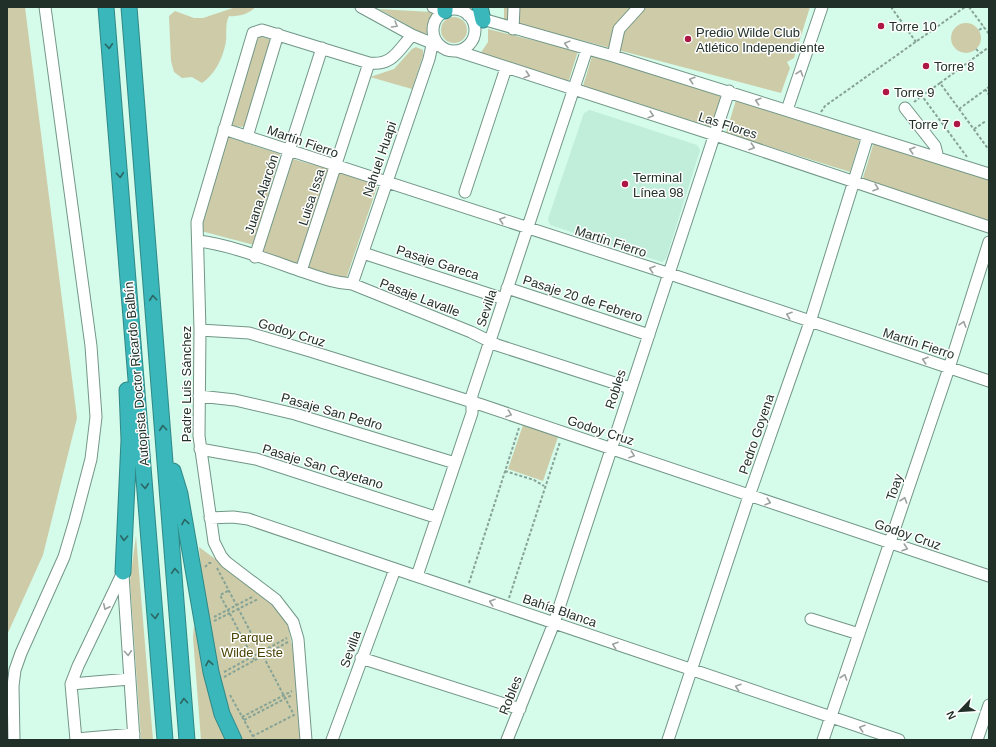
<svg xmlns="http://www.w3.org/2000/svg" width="996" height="747" font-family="Arial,sans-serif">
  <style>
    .built { fill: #c0eedb }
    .green { fill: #cecca8 }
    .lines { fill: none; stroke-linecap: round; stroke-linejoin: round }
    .minor-casing { stroke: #729687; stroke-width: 13 }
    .highway-casing { stroke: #318887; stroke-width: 17 }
    .path { stroke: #87a396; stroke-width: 2; stroke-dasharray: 3 2; stroke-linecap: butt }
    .minor { stroke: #fff; stroke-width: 11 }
    .highway { stroke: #39b7ba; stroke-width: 15 }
    .oneway { stroke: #9ba29f }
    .oneway2 { stroke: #2b6663 }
    .poi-dot { fill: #ac1843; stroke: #fff; stroke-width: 1.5 }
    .labels { text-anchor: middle; stroke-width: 3; stroke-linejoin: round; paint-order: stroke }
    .poi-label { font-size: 13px; fill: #213029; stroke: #fff; text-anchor: start }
    .street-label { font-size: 13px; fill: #213029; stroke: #fff }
    .park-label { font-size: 13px; fill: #494403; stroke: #fff }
  </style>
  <rect width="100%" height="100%" fill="#d5fbea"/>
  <path class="built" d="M590,110L697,145L700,150L666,259L662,262L550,225L548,219L584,113Z"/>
  <path class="green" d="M7,7H25L77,418L43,555L7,635Z
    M236,7H255C250,14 237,17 229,16C224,26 228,36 225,46C222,60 214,75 202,83L192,77L182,78L174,72L171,61L169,16L175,11L194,18H203Z
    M504,7H810L794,58L787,62L790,68L781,93L504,20Z
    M379,9L432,12L434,17L429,33L423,34Z
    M441 30a13 13 0 1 1 26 0a13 13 0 1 1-26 0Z
    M951 38a15 15 0 1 1 30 0a15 15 0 1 1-30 0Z
    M488,29L578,51L568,83L480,54L488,42Z
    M259,36L269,39L271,42L244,127L232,126L231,121L255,38Z
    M416,47L423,50V56L412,89L370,77L394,69L412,49Z
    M593,53L722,93L712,127L583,86Z
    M736,100L860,139L850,172L726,133Z
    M225,136L280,154L254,245L201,231Z
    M874,142L989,178L988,221L862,181Z
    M293,159L328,169L297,265L262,253Z
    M340,172L376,183L377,187L346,279L309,270L308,267L337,174Z
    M523,425L558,437L543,481L508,469Z
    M136,536L153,740H141L130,581Z
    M199,547L271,600L287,621L294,655L300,740H241L223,697L206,619Z
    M194,625L205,673L225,740H201L193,637Z"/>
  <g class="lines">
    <g class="minor-casing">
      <path id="minor" d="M361,7L412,35L439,46
        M433,7L445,11
        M433 30a21 21 0 1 1 42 0a21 21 0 1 1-42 0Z
        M468,15L613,56L989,174
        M513,29L514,7
        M457,51L715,135L989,227
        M613,56L619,29L639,7
        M905,108L935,146L938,158
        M787,110L822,7
        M224,129L670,274L989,381
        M247,137L278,34
        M465,192L506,68
        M198,241C228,244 272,261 301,271C319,277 334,283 352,284L471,332L497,345L630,388
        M363,253L504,299
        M255,257L322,48
        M301,271L369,63
        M352,284L429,59L434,36
        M507,288L649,335
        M200,330L249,333L310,351L482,405L989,576
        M199,396L235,400L295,414L455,463
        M200,449L256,459L435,517
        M210,518L233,517L248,519L899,740
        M123,575L134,740
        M417,576L472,413V395L587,49
        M811,619L859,634
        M361,658L520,709
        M71,684L130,679
        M76,739L134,734
        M14,740L13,686L15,670L21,653L64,557L75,520L91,459L96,417L91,346L45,7
        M76,740L71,684L78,666L123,572
        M306,740L298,639L293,622L276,600L226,562L221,556L214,542L199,436L200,330L197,222L253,33L262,30L369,63C392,66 398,51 412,35
        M332,740L395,569
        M507,740L554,623L729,91
        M668,740L749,496L810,322L868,136
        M823,740L949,368L989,242
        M977,740L989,705"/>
    </g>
    <g class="highway-casing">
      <path id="highway" d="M106,7L165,740
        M129,7L187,740
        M480,7L483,20
        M445,11V7
        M173,471L180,494L211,672L222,714L234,740
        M123,572L129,440L127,390"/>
    </g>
    <path class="path" d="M891,7L916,42
      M969,7L989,34
      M979,30L984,27
      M976,49L980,53
      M940,83L989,47
      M985,89L989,95
      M914,102L922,96
      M959,109L989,87
      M821,112L825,106L965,7
      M974,129L986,121
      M967,157L922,96L940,83L989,150
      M505,471L534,480L544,486
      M205,567L209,563H213
      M217,568L294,715L253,736
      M469,583L519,428
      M228,591L220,595L254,660
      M509,598L560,442
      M214,617L254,596
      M214,621L258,599
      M224,672L287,638
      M224,677L288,642
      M230,695L255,740
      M242,717L292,691
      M244,720L292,695"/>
    <use href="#minor" class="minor"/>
    <use href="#highway" class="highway"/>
  </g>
  <defs><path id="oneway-chevron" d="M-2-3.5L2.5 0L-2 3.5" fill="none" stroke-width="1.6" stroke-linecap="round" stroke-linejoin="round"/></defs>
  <g class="oneway">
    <use href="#oneway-chevron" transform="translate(395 25) rotate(30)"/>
    <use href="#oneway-chevron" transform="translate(567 44) rotate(-165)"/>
    <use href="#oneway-chevron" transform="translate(800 73) rotate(-71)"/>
    <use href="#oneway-chevron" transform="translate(527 75) rotate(18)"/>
    <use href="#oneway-chevron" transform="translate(692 80) rotate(-163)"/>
    <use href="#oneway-chevron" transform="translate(758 101) rotate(-162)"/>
    <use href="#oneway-chevron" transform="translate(651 115) rotate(17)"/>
    <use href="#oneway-chevron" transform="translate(752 147) rotate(18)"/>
    <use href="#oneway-chevron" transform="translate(912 150) rotate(-163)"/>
    <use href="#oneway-chevron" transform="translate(876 188) rotate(19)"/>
    <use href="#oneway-chevron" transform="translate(502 220) rotate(-162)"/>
    <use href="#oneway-chevron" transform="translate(652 269) rotate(-162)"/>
    <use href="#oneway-chevron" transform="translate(789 315) rotate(-161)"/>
    <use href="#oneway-chevron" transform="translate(963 324) rotate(-73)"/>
    <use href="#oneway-chevron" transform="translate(925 360) rotate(-162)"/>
    <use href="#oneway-chevron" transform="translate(509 414) rotate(19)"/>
    <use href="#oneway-chevron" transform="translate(632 455) rotate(19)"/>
    <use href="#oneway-chevron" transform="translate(904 500) rotate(-71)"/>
    <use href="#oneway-chevron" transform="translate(768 502) rotate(18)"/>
    <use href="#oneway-chevron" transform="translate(905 548) rotate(19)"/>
    <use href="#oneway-chevron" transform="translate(492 602) rotate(-162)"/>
    <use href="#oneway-chevron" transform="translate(106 607) rotate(116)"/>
    <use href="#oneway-chevron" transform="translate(615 645) rotate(-161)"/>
    <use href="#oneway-chevron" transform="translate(128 653) rotate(86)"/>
    <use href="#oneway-chevron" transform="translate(844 677) rotate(-71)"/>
    <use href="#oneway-chevron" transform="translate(738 687) rotate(-162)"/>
    <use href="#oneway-chevron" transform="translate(862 728) rotate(-162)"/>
  </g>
  <g class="oneway2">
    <use href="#oneway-chevron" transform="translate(109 46) rotate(86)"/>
    <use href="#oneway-chevron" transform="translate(120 175) rotate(85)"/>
    <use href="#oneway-chevron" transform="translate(153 298) rotate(-95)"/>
    <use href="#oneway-chevron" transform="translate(163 428) rotate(-95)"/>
    <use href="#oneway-chevron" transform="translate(145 486) rotate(85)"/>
    <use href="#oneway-chevron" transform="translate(185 522) rotate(-99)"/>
    <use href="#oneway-chevron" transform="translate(124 538) rotate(93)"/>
    <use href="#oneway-chevron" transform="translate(175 571) rotate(-94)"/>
    <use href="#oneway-chevron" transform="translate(155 616) rotate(85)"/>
    <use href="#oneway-chevron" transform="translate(209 663) rotate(-100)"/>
    <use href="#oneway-chevron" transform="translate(184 701) rotate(-94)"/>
  </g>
  <g class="poi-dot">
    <circle cx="881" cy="26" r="4"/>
    <circle cx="688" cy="39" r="4"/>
    <circle cx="926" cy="66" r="4"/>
    <circle cx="886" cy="92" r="4"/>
    <circle cx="957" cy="124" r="4"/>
    <circle cx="625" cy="184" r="4"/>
  </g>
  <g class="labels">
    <g class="poi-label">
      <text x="889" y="31">Torre 10</text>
      <text x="696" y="37">Predio Wilde Club<tspan x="696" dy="15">Atlético Independiente</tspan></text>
      <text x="934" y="71">Torre 8</text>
      <text x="894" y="97">Torre 9</text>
      <text x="949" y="129" text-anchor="end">Torre 7</text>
      <text x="633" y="182">Terminal<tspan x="633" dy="15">Línea 98</tspan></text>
    </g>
    <g class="street-label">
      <text transform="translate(728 125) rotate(18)" y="5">Las Flores</text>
      <text transform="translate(303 141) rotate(19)" y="5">Martín Fierro</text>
      <text transform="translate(379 159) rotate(-71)" y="5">Nahuel Huapi</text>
      <text transform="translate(261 194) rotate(-72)" y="5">Juana Alarcón</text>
      <text transform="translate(311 197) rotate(-72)" y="5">Luisa Issa</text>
      <text transform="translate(611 241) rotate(18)" y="5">Martín Fierro</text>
      <text transform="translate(438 262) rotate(18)" y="5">Pasaje Gareca</text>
      <text transform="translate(420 297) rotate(21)" y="5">Pasaje Lavalle</text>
      <text transform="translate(583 298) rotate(18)" y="5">Pasaje 20 de Febrero</text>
      <text transform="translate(486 308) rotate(-72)" y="5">Sevilla</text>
      <text transform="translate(292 332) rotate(17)" y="5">Godoy Cruz</text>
      <text transform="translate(919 343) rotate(18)" y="5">Martín Fierro</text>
      <text transform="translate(136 374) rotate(-95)" y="5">Autopista Doctor Ricardo Balbín</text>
      <text transform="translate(186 384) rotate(-90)" y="5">Padre Luis Sánchez</text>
      <text transform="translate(615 389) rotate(-72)" y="5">Robles</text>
      <text transform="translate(332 411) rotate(16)" y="5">Pasaje San Pedro</text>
      <text transform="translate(601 430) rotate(18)" y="5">Godoy Cruz</text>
      <text transform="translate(756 434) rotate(-71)" y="5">Pedro Goyena</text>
      <text transform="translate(323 466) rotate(17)" y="5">Pasaje San Cayetano</text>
      <text transform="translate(894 487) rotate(-71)" y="5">Toay</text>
      <text transform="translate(908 534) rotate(19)" y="5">Godoy Cruz</text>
      <text transform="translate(560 610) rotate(19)" y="5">Bahía Blanca</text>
      <text transform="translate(350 649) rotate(-70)" y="5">Sevilla</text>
      <text transform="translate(510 695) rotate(-68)" y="5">Robles</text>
    </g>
    <g class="park-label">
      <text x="252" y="642">Parque<tspan x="252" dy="15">Wilde Este</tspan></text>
    </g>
  </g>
  <rect width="996" height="747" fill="none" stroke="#213029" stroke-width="16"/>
  <g transform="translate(960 711) rotate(245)" stroke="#ffffff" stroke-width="3" paint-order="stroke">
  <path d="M0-3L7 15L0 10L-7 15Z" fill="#213029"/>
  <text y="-6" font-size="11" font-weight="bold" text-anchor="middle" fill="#213029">N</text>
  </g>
</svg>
